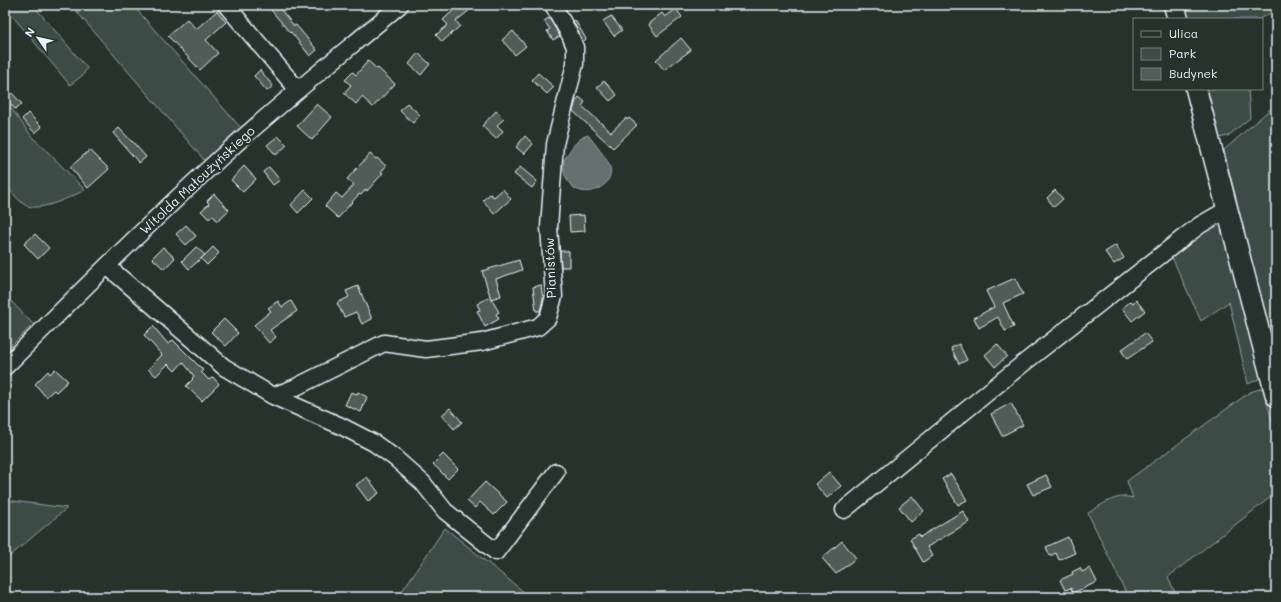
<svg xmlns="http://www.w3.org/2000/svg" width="1281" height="602" font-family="Mali,sans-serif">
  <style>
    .green { fill: #3e4b47; stroke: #939ea0 }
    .water { fill: #636f6d; stroke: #98a3a5 }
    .building { fill: #505c59; stroke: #e8f1f8 }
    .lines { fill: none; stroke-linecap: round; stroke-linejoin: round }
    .minor-casing { stroke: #e8f1f8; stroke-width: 19 }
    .major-casing { stroke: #e8f1f8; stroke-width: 23 }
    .minor { stroke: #26332d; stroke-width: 16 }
    .major { stroke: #26332d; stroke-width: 20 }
    .labels { text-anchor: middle; stroke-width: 4; stroke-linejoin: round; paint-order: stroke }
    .street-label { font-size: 13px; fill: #e8f1f8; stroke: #26332d }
  </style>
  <rect width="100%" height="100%" fill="#26332d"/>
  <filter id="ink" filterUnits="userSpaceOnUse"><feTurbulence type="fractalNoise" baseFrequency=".025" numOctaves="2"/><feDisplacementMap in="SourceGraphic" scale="8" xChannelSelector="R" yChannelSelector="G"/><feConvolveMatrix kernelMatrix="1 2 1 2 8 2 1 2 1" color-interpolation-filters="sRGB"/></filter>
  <g filter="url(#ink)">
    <path class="green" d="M5,5H33L87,68L83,75L70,85L5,7Z
      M71,5H143L137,10L241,128L205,161Z
      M1185,5H1276V10L1259,19H1188Z
      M1207,89H1248L1250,118L1228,136L1219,138Z
      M5,100L33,138L45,149L85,190C72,196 40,213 25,205C20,202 10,190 5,185Z
      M1276,104V354L1253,268L1224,150Z
      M1217,221L1220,223L1261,378L1248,384L1229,302L1201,321L1170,253Z
      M5,295L33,324L5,352Z
      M1263,388L1276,435V493L1168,577L1177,597H1128L1088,513C1102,505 1116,493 1133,498L1127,481L1250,392Z
      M5,500L67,508L5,560Z
      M445,528L530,597H398Z"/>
    <path class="water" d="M587,135L589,136C594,143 608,160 610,167C616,193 564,208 563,162C569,152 575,140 587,135Z"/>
    <path class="building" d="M267,5H277L294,26L296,25L317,50L310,56L291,32L290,33Z
      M459,5H476L456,21L460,26L442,42L436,35L448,25L443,20Z
      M676,9L682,17L657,36L648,24L662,13L665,17Z
      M217,11L226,22L206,40L218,53L200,70L168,36L187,19L196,29Z
      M611,16L622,30L614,36L603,21Z
      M549,18L560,36L553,40L547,31L550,29L544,21Z
      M575,20L586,39L583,42L573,21Z
      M513,31L526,46L515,55L502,40Z
      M681,38L691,50L664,70L656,60Z
      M418,53L430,64L421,75L409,64Z
      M368,61L377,69L378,68L395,84L373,107L362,97L356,104L344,93L351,85L345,80L353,72L356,75Z
      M260,70L273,86L267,91L254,76Z
      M538,73L554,87L547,94L532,80Z
      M604,81L617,95L610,101L597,87Z
      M11,92L22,104L15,109L5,98Z
      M579,97L585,102L582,106L611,132L626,118L627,120L629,118L637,125L613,148L573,111L576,101Z
      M407,103L420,115L413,123L400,111Z
      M317,104L332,117L312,140L297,126Z
      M496,111L504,119L497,125L503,131L496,139L482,126Z
      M28,113L42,127L35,133L22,119Z
      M119,128L132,142V141L146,157L139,163L113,133Z
      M278,136L287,145L276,155L267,145Z
      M525,136L533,144L524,154L516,147Z
      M90,150L109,169L88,188L70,167Z
      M370,154L376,159L377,158L386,166L381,172L383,173L367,191L366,189L361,195L359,194L338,218L325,206L336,193L342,198L354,185L347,179Z
      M244,166L256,179L243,192L231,180Z
      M269,167L280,180L273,185L263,172Z
      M520,167L537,181L532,188L514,174Z
      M503,189L511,199L494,214L483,200L490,194L494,197Z
      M305,190L313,198L298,213L291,205Z
      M1055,190L1063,199L1054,207L1047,198Z
      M214,194L229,210L217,221L213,215L209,219L201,211L209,204L207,201Z
      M584,215L585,231L570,232L569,216Z
      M186,225L196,236L186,245L176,234Z
      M35,234L49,248L38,259L24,244Z
      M1116,245L1124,258L1114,264L1105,252Z
      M163,247L175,258L164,269L152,258Z
      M196,247L205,255L189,269L182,261Z
      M213,247L219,253L207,265L201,259Z
      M560,251H569V267H561Z
      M519,260L522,270L496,279L501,296L491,299L482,271Z
      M1015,278L1023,294L1003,303L1014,327L1005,331L998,317L979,328L974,318L994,307L986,291Z
      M541,285L543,299L540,311H536L533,287Z
      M358,286L372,319L362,324L356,312L344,317L337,303L349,297L346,291Z
      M490,297L499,312L496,314L499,319L485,327L477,311L480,310L477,304Z
      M1136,300L1145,311L1132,321L1122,308L1131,301L1133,303Z
      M278,301L282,307L291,301L297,311L270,330L276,337L269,343L254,325L271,311L268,308Z
      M224,319L238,333L226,346L211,332Z
      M153,326L168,344L173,340L203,370L201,372L209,380L213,377L219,384L202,401L186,386L193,379L192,378L194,376L183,362L175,371L168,364L156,376L148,369L162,355L144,335Z
      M1145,333L1152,342L1127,359L1121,350Z
      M959,344L967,360L959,364L951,348Z
      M997,344L1007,356L995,367L985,355Z
      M55,369L68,381L56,392L54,390L46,397L35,384L48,371L50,374Z
      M351,392L357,394L358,392L367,397L361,412L345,405Z
      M1011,403L1023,425L1002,436L991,414Z
      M450,408L462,422L454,429L442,415Z
      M443,454L458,469L448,479L433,464Z
      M829,472L841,486L827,498L815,484Z
      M951,474L967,500L958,505L942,479Z
      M1046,475L1052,487L1033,495L1027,484Z
      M367,477L379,493L368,501L356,485Z
      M485,482L507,502L494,515L480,502L475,508L467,501Z
      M912,496L924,511L911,522L899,507Z
      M963,511L969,522L927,547L932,556L923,562L910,539L919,534L920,537Z
      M1068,537L1075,553L1059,560L1056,553L1050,556L1046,547Z
      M842,541L856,558L836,574L822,558Z
      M1080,568L1082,572L1090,568L1097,582L1073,593L1071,588L1065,590L1060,580L1073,574L1072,572Z"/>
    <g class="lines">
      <g class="minor-casing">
        <path id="minor" d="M226,5L298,90
          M107,266L224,367L273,396L341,426L374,443L395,458L423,483L445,511L496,552L556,472
          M5,367C79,293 152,220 229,150C284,100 343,53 400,5
          M273,396L294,388L384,343L426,349L482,342L538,327L548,318L554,296L549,227L555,144L575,64V47L570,35L553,5
          M844,510L1020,366L1184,237L1200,225L1228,209"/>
      </g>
      <g class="major-casing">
        <path id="major" d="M1174,5L1178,19
          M1196,89L1276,396"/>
      </g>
      <use href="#minor" class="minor"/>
      <use href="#major" class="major"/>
    </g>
  </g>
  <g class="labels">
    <g class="street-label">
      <text transform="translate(197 180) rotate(-43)" y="5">Witolda Małcużyńskiego</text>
      <text transform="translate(550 268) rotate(-92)" y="5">Pianistów</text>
    </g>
  </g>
  <rect width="1281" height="602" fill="none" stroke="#26332d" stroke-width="20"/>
  <rect x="10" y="10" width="1261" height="582" fill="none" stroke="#e8f1f8" stroke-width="1.5" filter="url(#ink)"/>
  <rect x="1133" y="18" width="130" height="72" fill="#26332d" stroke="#747f7e"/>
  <rect x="1141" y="31" width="20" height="6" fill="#26332d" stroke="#747f7e"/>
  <text x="1169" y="38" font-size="12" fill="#e8f1f8">Ulica</text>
  <rect x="1141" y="48" width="20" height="12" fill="#3e4b47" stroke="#747f7e"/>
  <text x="1169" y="58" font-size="12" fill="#e8f1f8">Park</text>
  <rect x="1141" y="68" width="20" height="12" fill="#505c59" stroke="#747f7e"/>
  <text x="1169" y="78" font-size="12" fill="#e8f1f8">Budynek</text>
  <g transform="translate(38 38) rotate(304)" stroke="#26332d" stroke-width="3" paint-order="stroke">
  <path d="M0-3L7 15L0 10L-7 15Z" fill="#e8f1f8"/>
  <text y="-6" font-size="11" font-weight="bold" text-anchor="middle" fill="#e8f1f8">N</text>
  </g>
</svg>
